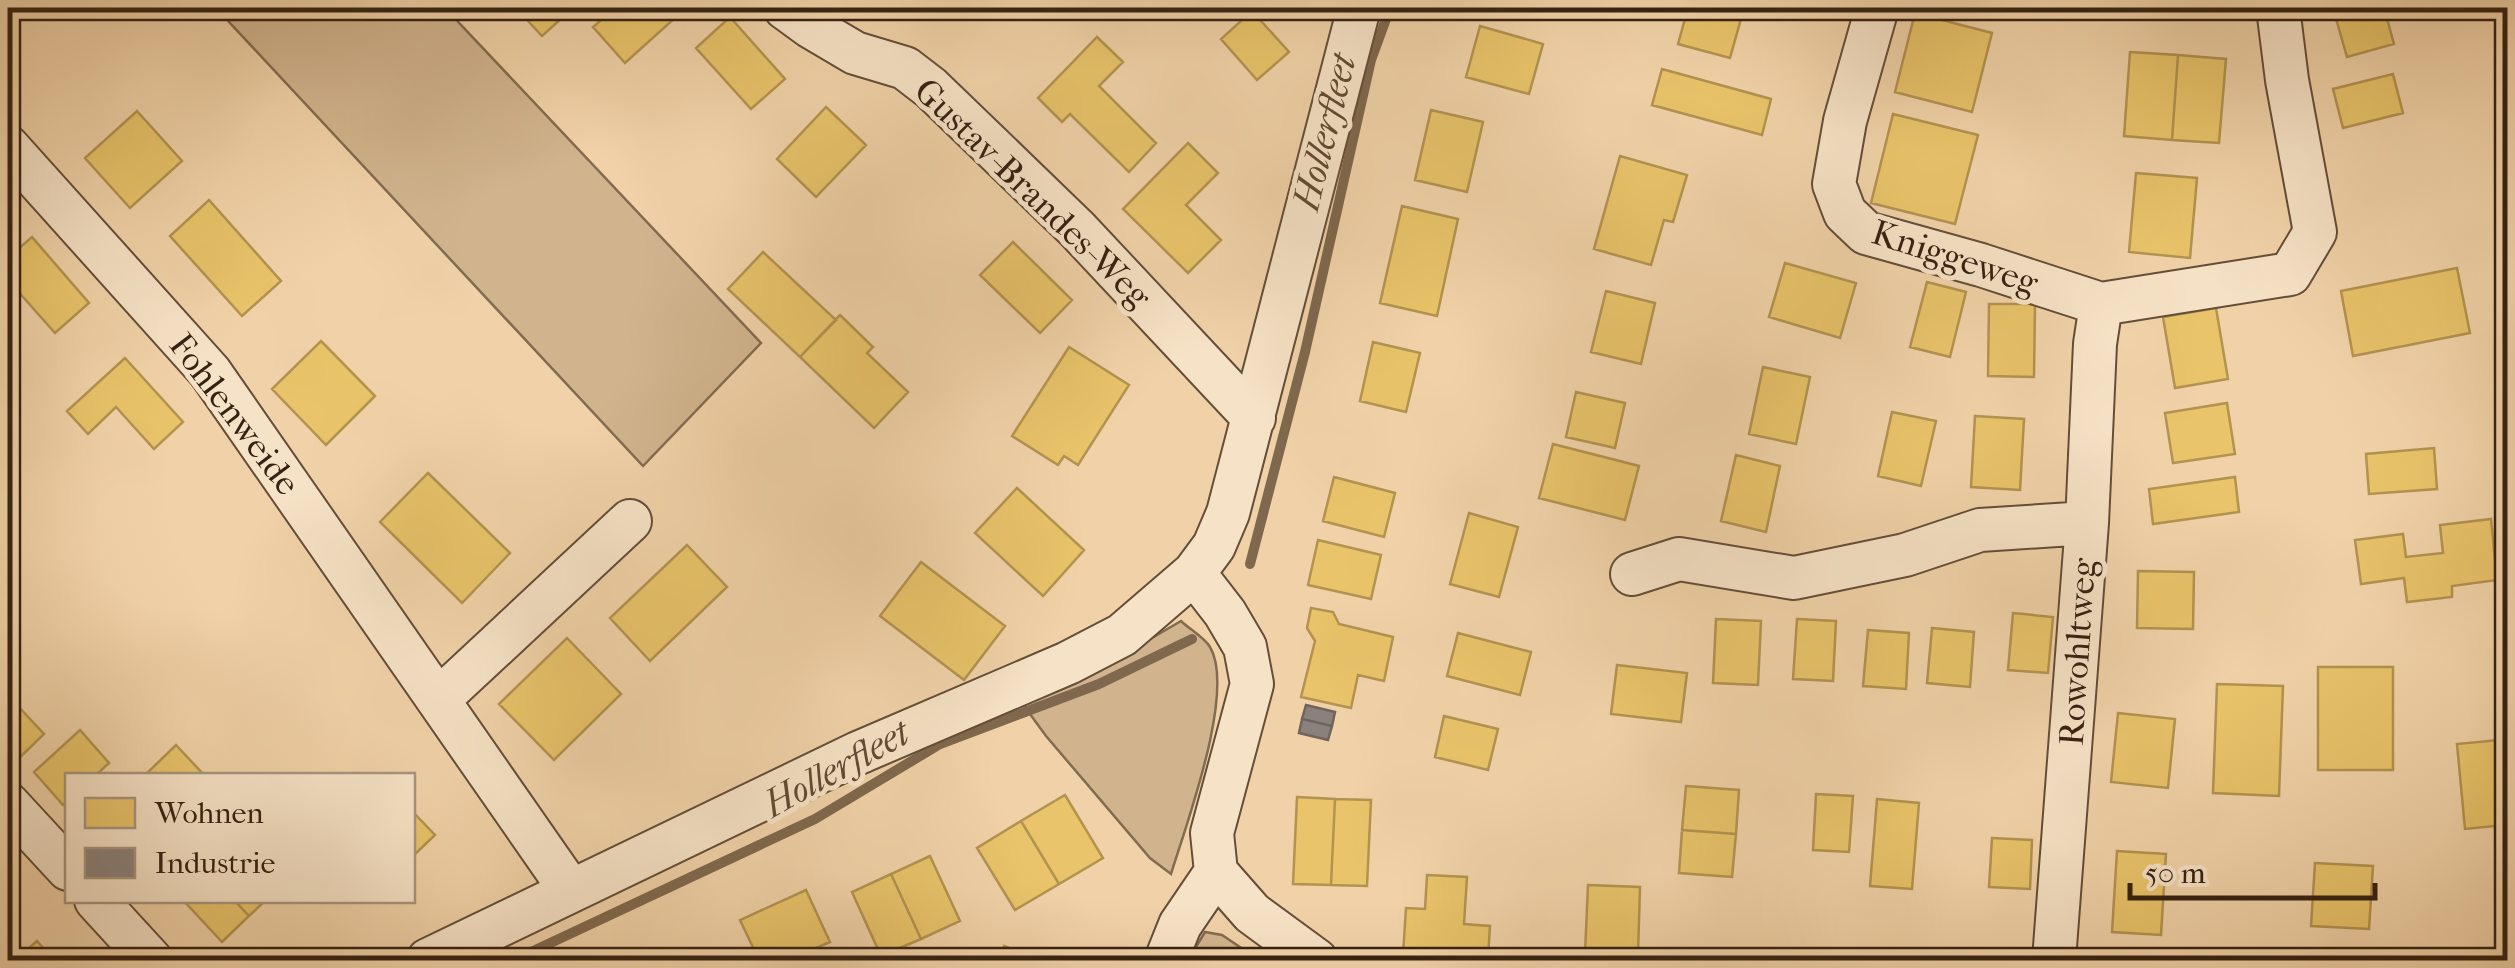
<svg xmlns="http://www.w3.org/2000/svg" width="2515" height="968" font-family="'IM FELL French Canon',serif">
  <style>
    .green { fill: #d1b48e; stroke: #836b50; stroke-width: 2.5 }
    .homes { fill: #e9c46a; stroke: #b39350; stroke-width: 2.5 }
    .industry { fill: #8a817c; stroke: #70645c; stroke-width: 2.5 }
    .lines { fill: none; stroke-linecap: round; stroke-linejoin: round }
    .stream { stroke: #7f684d; stroke-width: 10 }
    .minor-casing { stroke: #644e38; stroke-width: 46 }
    .minor { stroke: #f6e2c6; stroke-width: 42 }
    .labels { text-anchor: middle; stroke-width: 10; stroke-linejoin: round; paint-order: stroke }
    .street-label { font-size: 35px; fill: #352212; stroke: #f6e2c6 }
    .water-label { font-size: 38px; font-style: italic; fill: #604b35; stroke: #f6e2c6 }
  </style>
  <rect width="100%" height="100%" fill="#f1d2a8"/>
  <filter id="stains"><feTurbulence type="fractalNoise" baseFrequency=".002" numOctaves="4"/><feColorMatrix values="0 0 0 0 .2 0 0 0 0 .09 0 0 0 0 .02 0 0 0 .5 -.17"/></filter>
  <radialGradient id="worn" r=".72"><stop offset=".6" stop-color="#630" stop-opacity="0"/><stop offset="1" stop-color="#630" stop-opacity=".3"/></radialGradient>
  <path class="green" d="M216,8H445L761,343L643,466Z
    M1181,621C1189,629 1204,637 1210,647C1236,691 1186,825 1171,874L1150,858L1046,736L1019,699L1140,645Z
    M1205,932L1222,935L1259,960H1188Z"/>
  <path class="homes" d="M8,8H31L8,33Z
    M516,8H573L542,36Z
    M615,8H686L625,63L593,27Z
    M1688,8H1744L1730,58L1678,44Z
    M2333,8H2384L2394,44L2347,57Z
    M1252,11L1289,52L1257,80L1221,39Z
    M1915,13L1992,33L1972,112L1895,92Z
    M730,17L785,79L751,109L696,48Z
    M1480,26L1543,44L1529,94L1466,77Z
    M1097,37L1123,62L1099,86L1156,143L1129,172L1070,114L1062,122L1038,98Z
    M2130,52L2178,55L2172,140L2124,136Z
    M2178,55L2226,59L2219,143L2172,140Z
    M1662,69L1771,99L1762,135L1652,105Z
    M2393,74L2403,113L2343,128L2333,89Z
    M826,107L866,145L816,197L777,159Z
    M1431,110L1483,122L1467,192L1415,180Z
    M137,111L182,161L130,208L85,158Z
    M1893,114L1978,135L1955,224L1871,203Z
    M1188,143L1218,173L1186,205L1221,240L1188,273L1123,209Z
    M1620,156L1687,175L1673,222L1664,220L1651,265L1594,249Z
    M2136,173L2197,178L2190,258L2129,252Z
    M209,200L281,281L242,316L170,236Z
    M1402,206L1458,219L1437,316L1380,303Z
    M32,237L89,303L55,333L8,280V258Z
    M1013,242L1072,300L1040,333L980,275Z
    M763,252L836,320L800,357L728,289Z
    M1785,263L1856,283L1840,338L1769,317Z
    M2457,268L2470,333L2353,356L2341,291Z
    M1927,282L1966,292L1950,357L1910,347Z
    M1606,291L1655,303L1641,364L1591,352Z
    M1989,304H2035L2034,377L1988,376Z
    M2216,308L2228,379L2175,388L2163,317Z
    M840,315L873,347L867,353L908,392L874,428L800,357Z
    M321,341L375,396L326,445L272,389Z
    M1373,342L1420,353L1406,412L1360,401Z
    M1069,347L1129,385L1078,465L1064,456L1058,465L1012,436Z
    M125,358L183,422L154,449L116,407L88,434L67,411Z
    M1763,367L1810,377L1796,444L1749,434Z
    M1576,392L1625,403L1615,448L1566,437Z
    M2227,403L2235,454L2173,463L2165,413Z
    M1892,412L1936,421L1921,486L1878,476Z
    M1975,416L2024,419L2020,490L1971,487Z
    M1553,444L1639,466L1625,520L1539,498Z
    M2434,448L2437,489L2369,494L2366,454Z
    M1736,455L1780,466L1766,532L1721,521Z
    M428,473L510,553L462,603L380,522Z
    M1334,477L1395,493L1384,537L1323,521Z
    M2235,477L2239,512L2153,524L2149,489Z
    M1017,488L1084,550L1043,596L975,533Z
    M1469,513L1518,527L1499,597L1450,584Z
    M2491,519L2497,580L2452,586V597L2407,602L2404,578L2361,584L2355,540L2403,534L2406,557L2443,553L2440,525Z
    M1318,540L1381,555L1371,599L1308,585Z
    M687,545L727,587L650,661L610,618Z
    M921,562L1005,626L964,680L880,616Z
    M2138,571L2194,572L2193,629L2137,628Z
    M1311,608L1333,612L1339,624L1393,637L1384,681L1358,675L1351,708L1301,697L1315,641L1307,628Z
    M2013,613L2053,617L2048,673L2008,670Z
    M1716,619L1761,621L1758,685L1713,683Z
    M1797,619L1836,621L1833,681L1793,679Z
    M1932,628L1974,632L1970,687L1927,683Z
    M1868,630L1909,633L1906,689L1863,686Z
    M1458,633L1531,652L1520,695L1447,676Z
    M567,638L621,694L554,760L499,704Z
    M1617,665L1687,673L1681,722L1611,714Z
    M2318,667H2393V770H2318Z
    M2217,684L2283,686L2279,796L2213,793Z
    M16,704L44,734L8,769V712Z
    M2118,713L2175,719L2168,788L2111,782Z
    M1444,716L1498,729L1488,770L1435,757Z
    M80,730L109,763L95,776H68V801L63,805L34,772Z
    M2498,740L2506,825L2465,829L2457,744Z
    M176,745L205,776H144Z
    M1686,786L1739,790L1736,834L1682,830Z
    M1816,794L1853,796L1849,852L1813,850Z
    M1065,795L1103,858L1059,884L1021,821Z
    M1297,797L1335,799L1331,885L1293,884Z
    M1335,799L1371,800L1367,886L1331,885Z
    M1877,799L1919,803L1912,889L1870,886Z
    M412,811L435,835L412,857Z
    M1021,821L1059,884L1015,910L977,848Z
    M1682,830L1736,834L1732,877L1679,873Z
    M1992,838L2032,840L2030,889L1989,887Z
    M2117,851L2166,854L2161,935L2112,932Z
    M930,856L960,921L921,939L891,874Z
    M2315,863L2373,866L2369,929L2311,926Z
    M891,874L921,939L881,956L852,892Z
    M1427,875L1467,877L1464,924L1490,926L1488,957L1403,955L1406,908L1425,909Z
    M1588,885L1640,887L1638,955L1585,953Z
    M806,890L830,942L789,960H759L740,920Z
    M183,900H234L249,916L222,942Z
    M234,900H266L249,916Z
    M37,941L54,960H15Z
    M1004,946L1042,960H999Z"/>
  <path class="industry" d="M1306,705L1335,712L1332,726L1302,719Z
    M1302,719L1332,726L1328,740L1299,733Z"/>
  <g class="lines">
    <path class="stream" d="M1250,564L1305,352L1371,60L1390,8
      M514,960L815,819L940,744L1099,684L1192,639"/>
    <g class="minor-casing">
      <path id="minor" d="M785,8L811,27L855,53L905,68L931,88L1077,229L1254,418
        M1877,8L1845,121L1834,184L1845,213L1866,233L1981,265L2101,304L2290,274L2315,232L2287,80L2278,8
        M8,147L210,372L571,891
        M1632,574L1679,559L1794,578L1905,555L1980,530L2087,523
        M439,699L630,521
        M8,804L68,869
        M1216,872L1252,913L1316,960
        M96,900L151,960
        M428,960L858,753L1068,663L1122,635L1194,573L1214,546L1228,513L1359,8
        M1166,960L1180,925L1216,872L1212,833L1252,684L1245,647L1225,613L1194,573
        M2054,960L2087,523L2095,344L2101,304"/>
    </g>
    <use href="#minor" class="minor"/>
  </g>
  <g class="labels">
    <g class="street-label">
      <text transform="translate(1033 193) rotate(44)" y="12">Gustav-Brandes-Weg</text>
      <text transform="translate(1955 257) rotate(18)" y="12">Kniggeweg</text>
      <text transform="translate(235 414) rotate(53)" y="12">Fohlenweide</text>
      <text transform="translate(2077 652) rotate(-86)" y="12">Rowohltweg</text>
    </g>
    <g class="water-label">
      <text transform="translate(1324 132) rotate(-76)" y="13">Hollerfleet</text>
      <text transform="translate(836 768) rotate(-29)" y="13">Hollerfleet</text>
    </g>
  </g>
  <rect width="2515" height="968" fill="none" stroke="#f1d2a8" stroke-width="40"/>
  <rect x="10" y="10" width="2495" height="948" fill="none" stroke="#352212" stroke-width="5"/>
  <rect x="20" y="20" width="2475" height="928" fill="none" stroke="#352212" stroke-width="2.5"/>
  <rect x="65" y="773" width="350" height="130" fill="#f6e2c6" stroke="#a9957e" stroke-width="2.5"/>
  <rect x="85" y="798" width="50" height="30" fill="#e9c46a" stroke="#a9957e" stroke-width="2.5"/>
  <text x="155" y="823" font-size="30" fill="#352212">Wohnen</text>
  <rect x="85" y="848" width="50" height="30" fill="#8a817c" stroke="#a9957e" stroke-width="2.5"/>
  <text x="155" y="873" font-size="30" fill="#352212">Industrie</text>
  <path d="M2130 883v15h245v-15" fill="none" stroke="#352212" stroke-width="5"/>
  <text x="2145" y="883" font-size="30" fill="#352212" stroke="#f6e2c6" stroke-width="8" paint-order="stroke">50 m</text>
  <rect width="100%" height="100%" filter="url(#stains)"/>
  <rect width="100%" height="100%" fill="url(#worn)"/>
</svg>
